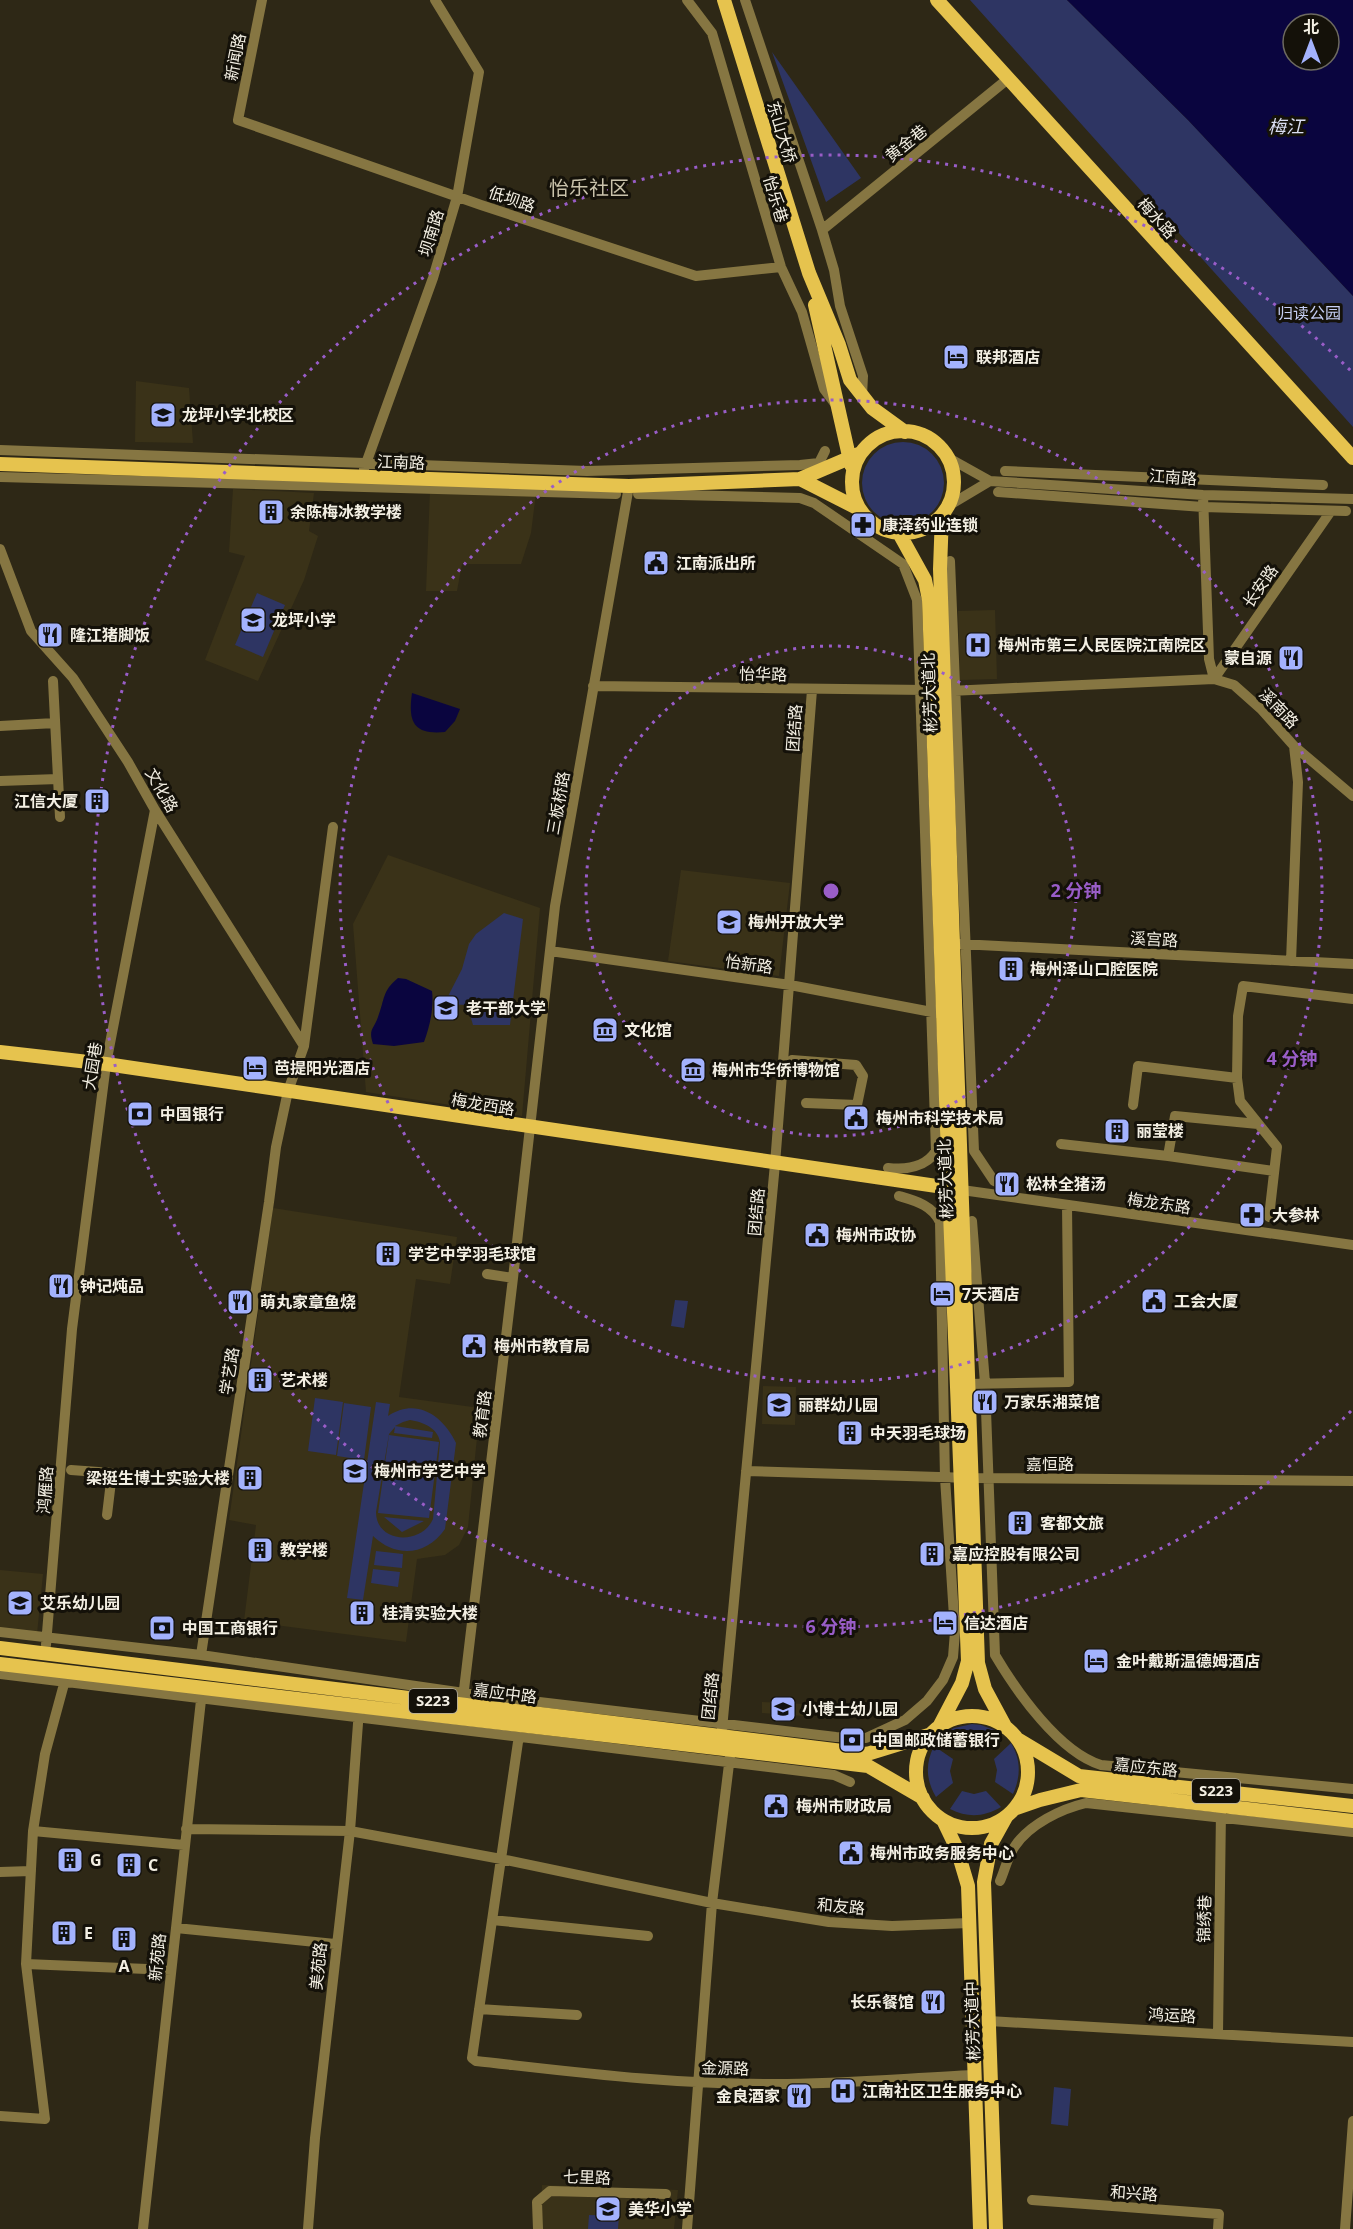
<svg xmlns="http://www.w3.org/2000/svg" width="1353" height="2229" font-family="'Open Sans','Noto Sans SC',sans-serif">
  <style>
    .built { fill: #3a3218 }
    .green { fill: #2e3563; fill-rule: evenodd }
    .water { fill: #0a053f; fill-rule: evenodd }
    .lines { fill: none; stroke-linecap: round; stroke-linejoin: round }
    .minor { stroke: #867642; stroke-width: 10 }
    .major { stroke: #e6c34e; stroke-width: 14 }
    .ring { fill: none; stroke: #995dc8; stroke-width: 3; stroke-dasharray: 3 6 }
    .labels { text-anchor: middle; stroke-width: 6; stroke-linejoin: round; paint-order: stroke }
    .shield { fill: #141109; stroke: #b0aca2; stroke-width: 1.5 }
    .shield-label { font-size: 15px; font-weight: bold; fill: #f3efe3 }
    .street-label { font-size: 16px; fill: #f3efe3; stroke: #141109 }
    .park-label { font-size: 16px; fill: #c6cff4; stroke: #141109 }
    .poi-label { font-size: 16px; font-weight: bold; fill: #f3efe3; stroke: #141109; text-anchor: start }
    .water-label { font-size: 18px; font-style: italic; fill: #dadef2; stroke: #141109 }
    .quarter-label { font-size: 20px; fill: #c9c2ab; stroke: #141109 }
    .centre { fill: #995dc8; stroke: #141109; stroke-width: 3 }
    .ring-label { font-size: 18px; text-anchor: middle; font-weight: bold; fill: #995dc8; stroke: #141109; stroke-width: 6; stroke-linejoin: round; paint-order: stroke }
  </style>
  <rect width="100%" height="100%" fill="#2e2816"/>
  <path class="built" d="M136,381L189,388L193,443L135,442Z
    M233,489L314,493L309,531L318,536L304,580L258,681L205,660L245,556L229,552Z
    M430,491L536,493L531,533L521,564H462L457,591H426Z
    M995,610L997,679L960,680L958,611Z
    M388,855L540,908L522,1116L366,1092L353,924Z
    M681,870L790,883L779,976L668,961Z
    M273,1208L457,1237L450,1284L416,1279L399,1397L480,1408L468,1527L459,1545L445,1555L417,1559L406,1642L244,1621L256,1525L229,1520Z
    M763,1386L796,1387L795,1425L762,1424Z
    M0,1570L43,1574L37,1634L0,1631Z
    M762,1702L805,1704L804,1716L762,1713Z
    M542,2185L678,2190L674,2229H540Z"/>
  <path class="green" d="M970,0H1067L1188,120L1353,296V427Z
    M772,52L861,178L826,202Z
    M862 483a41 41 0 1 1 82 0a41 41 0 1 1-82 0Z
    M257,593L285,605L263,657L235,645Z
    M504,913L523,919L510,1025H473L467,1005L444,1004L462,969L469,944L476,934Z
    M675,1300L688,1301L684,1328L671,1326Z
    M315,1398L343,1402L336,1455L308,1451Z
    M376,1402L390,1404L388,1416C417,1397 443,1416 456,1443L445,1529C426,1556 396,1558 373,1536L363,1600L347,1598ZM410,1420C423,1422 438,1428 440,1442L433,1519C421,1546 376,1543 376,1512L389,1434L395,1427L394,1433L432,1438L433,1432L395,1426L403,1422Z
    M344,1403L371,1407L364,1460L337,1456Z
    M389,1435L439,1442L429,1518L378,1513Z
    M384,1517L424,1521L402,1532Z
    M376,1551L403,1554L402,1568L374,1565Z
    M373,1569L400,1572L398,1587L371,1583Z
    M972,1724L981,1725L997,1731L985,1750L973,1747L962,1750L946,1733L954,1728Z
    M1011,1743C1021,1760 1021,1776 1013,1794L995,1782L997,1770L994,1759Z
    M934,1746L953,1759L950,1771L953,1783L936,1797C926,1780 925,1764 934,1746Z
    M962,1791L974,1794L986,1791L1001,1807C984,1817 968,1818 950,1809Z
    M1054,2087L1071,2089L1068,2126L1051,2124Z
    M589,2215L619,2216L618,2229H588Z"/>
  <path class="water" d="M1067,0H1353V296L1188,120ZM1293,24H1329V60H1293Z
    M412,693L460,709L455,721L445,732C413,735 408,722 412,693Z
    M398,978L406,979L432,991C434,1007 430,1026 424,1042L394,1046L373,1044C368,1029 374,1029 378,1017C385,999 382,991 398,978Z"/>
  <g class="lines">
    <path class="minor" d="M262,0L238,120L481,205L696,276L781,267
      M687,0L712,33L781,267L802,312L824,389L836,405
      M745,0L822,230L834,270L840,306L863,376L862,396
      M822,230L1009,78
      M0,450L587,471L800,465L819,463L825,451
      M947,457L990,481L1203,495L1353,499
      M364,469L433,278L457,197L479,72L435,0
      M1005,471L1323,485
      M0,477L616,494
      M998,492L1203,507L1346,511
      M638,494L800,498L814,503L903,564L917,600L936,1151C926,1167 906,1170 888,1168
      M1203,495L1209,659L1214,679L1234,685L1261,709L1294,746L1298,782L1291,961
      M948,506L990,481
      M0,549L31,631L73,678L128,762L155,810L304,1046
      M950,561L974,1151L994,1181L1001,1184
      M53,681L60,817
      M593,686L926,690
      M949,691L1214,679L1331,511
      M0,726L55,723
      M1294,746L1353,796
      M0,781L58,779
      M960,944L1353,964
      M550,951L790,985L937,1013
      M792,1060L856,1065L863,1076L857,1105L806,1103
      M1237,1078L1238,1016L1243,986L1353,999
      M1133,1105L1138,1066L1237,1078L1240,1101L1277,1147L1269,1217
      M1061,1144L1168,1156L1274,1171
      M1168,1156L1175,1116L1258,1124
      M962,1190L1353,1245
      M972,1221L985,1383L995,1655C1017,1692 1059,1752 1101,1765L1353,1789
      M487,1274L513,1278
      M968,1384L1069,1382L1067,1205
      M71,1470L112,1473L107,1515
      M746,1471L971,1478L1353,1481
      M0,1632L201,1655L464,1693L836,1737L866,1738L905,1720L927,1701L943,1680L953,1657L955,1632L945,1478L940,1222C932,1205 916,1201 899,1196
      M46,1645L72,1329L106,1064L155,810
      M201,1655L269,1202L276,1147L288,1091L304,1046L333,827
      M0,1674L834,1775L850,1782
      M463,1698L513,1278L555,906L629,486
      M722,1729L775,1164L812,690
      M518,1742L472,2058L476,2061C575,2072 674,2085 775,2084C841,2084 908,2078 974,2075
      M186,1829L350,1831L501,1859L712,1903L829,1922L892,1926L969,1923
      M33,1831L184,1845
      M0,1872L31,1871
      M1000,1881C1005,1870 1008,1855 1015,1846C1030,1824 1061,1809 1086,1803L1353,1832
      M492,1920L648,1936
      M176,1928L335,1944
      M26,1964L171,1970
      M479,2009L577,2015
      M989,2021L1353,2042
      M1218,2033L1221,1811
      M0,2116L45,2119L26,1964L33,1831L45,1754L64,1684
      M1032,2200L1219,2214L1218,2229
      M143,2229L202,1691
      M308,2229L315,2138L350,1831L359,1710
      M538,2229L537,2202L550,2191L666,2194
      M687,2229L712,1903L730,1756
      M1345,2229L1353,2121"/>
    <path class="major" d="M724,0L809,273L839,345L850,380L872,408L905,432
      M937,0L1353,458
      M815,305L851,465
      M852 482a51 51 0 1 1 102 0a51 51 0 1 1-102 0Z
      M0,464L629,486L800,479L861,453
      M800,479L859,509
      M942,515L940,569L978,1663L985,1689L1006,1728
      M899,533L925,580L929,600L949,1188L968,1661L962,1683L939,1727
      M0,1052L106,1064L957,1189
      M0,1648L867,1754L932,1734
      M0,1664L868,1766L923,1798
      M916 1772a56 56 0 1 1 112 0a56 56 0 1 1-112 0Z
      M1019,1740L1079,1776L1353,1806
      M1014,1809L1040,1800L1081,1790L1353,1821
      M943,1820L957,1849L968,1886L980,2229
      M996,2229L984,1882L991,1844L1006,1817"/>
  </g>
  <g class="ring">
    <circle cx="831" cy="891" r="245"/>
    <circle cx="831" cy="891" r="491"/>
    <path d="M1351 1411A736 736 0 1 1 1351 371"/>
  </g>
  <defs>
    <g id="hotel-square" transform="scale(1.35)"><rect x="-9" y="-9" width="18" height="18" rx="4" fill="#a3b2fd" stroke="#141109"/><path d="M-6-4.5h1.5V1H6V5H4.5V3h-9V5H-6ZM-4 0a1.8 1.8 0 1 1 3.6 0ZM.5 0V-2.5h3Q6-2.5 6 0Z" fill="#111"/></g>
    <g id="school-square" transform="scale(1.35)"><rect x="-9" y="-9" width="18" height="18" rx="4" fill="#a3b2fd" stroke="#141109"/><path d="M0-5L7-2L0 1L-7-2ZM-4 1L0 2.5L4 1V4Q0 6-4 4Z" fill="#111"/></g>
    <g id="building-square" transform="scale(1.35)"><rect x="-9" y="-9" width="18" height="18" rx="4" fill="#a3b2fd" stroke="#141109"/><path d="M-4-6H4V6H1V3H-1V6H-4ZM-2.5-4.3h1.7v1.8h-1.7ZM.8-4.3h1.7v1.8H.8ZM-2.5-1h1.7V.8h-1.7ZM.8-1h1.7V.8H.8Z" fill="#111"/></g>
    <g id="pharmacy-square" transform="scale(1.35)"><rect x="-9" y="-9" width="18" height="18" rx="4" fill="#a3b2fd" stroke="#141109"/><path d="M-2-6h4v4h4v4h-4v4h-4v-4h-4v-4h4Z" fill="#111"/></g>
    <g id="civic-square" transform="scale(1.35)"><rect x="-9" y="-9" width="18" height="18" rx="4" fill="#a3b2fd" stroke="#141109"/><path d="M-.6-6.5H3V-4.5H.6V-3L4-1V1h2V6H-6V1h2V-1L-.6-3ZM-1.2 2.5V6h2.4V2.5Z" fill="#111"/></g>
    <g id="restaurant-square" transform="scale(1.35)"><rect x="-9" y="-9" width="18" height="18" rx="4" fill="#a3b2fd" stroke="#141109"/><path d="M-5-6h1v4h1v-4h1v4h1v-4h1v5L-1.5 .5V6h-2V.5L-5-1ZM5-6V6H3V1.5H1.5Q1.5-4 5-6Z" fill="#111"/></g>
    <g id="hospital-square" transform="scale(1.35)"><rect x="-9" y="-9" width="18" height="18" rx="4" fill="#a3b2fd" stroke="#141109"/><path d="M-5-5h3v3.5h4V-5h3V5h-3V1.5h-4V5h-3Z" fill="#111"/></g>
    <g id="university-square" transform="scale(1.35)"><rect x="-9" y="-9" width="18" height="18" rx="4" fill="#a3b2fd" stroke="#141109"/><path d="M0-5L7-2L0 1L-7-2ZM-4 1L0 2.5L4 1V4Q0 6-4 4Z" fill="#111"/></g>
    <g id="museum-square" transform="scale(1.35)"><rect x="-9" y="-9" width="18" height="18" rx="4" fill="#a3b2fd" stroke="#141109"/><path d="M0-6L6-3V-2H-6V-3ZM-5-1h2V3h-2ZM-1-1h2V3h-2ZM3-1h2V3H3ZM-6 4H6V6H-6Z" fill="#111"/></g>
    <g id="bank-square" transform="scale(1.35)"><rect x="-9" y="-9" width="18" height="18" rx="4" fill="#a3b2fd" stroke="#141109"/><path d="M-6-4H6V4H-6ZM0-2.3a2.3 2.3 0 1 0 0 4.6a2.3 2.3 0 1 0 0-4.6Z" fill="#111"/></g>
  </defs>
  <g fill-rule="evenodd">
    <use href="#hotel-square" x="956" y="357"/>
    <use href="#school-square" x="163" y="415"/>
    <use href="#building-square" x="271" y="512"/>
    <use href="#pharmacy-square" x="863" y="525"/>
    <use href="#civic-square" x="656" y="563"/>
    <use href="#school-square" x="253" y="620"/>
    <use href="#restaurant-square" x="50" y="635"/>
    <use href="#hospital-square" x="978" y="645"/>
    <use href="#restaurant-square" x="1291" y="658"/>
    <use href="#building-square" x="97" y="801"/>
    <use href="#university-square" x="729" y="922"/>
    <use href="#building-square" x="1011" y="969"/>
    <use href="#school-square" x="446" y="1008"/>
    <use href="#museum-square" x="605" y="1030"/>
    <use href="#hotel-square" x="255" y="1068"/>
    <use href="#museum-square" x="693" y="1070"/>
    <use href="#bank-square" x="140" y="1114"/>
    <use href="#civic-square" x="856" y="1118"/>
    <use href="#building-square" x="1117" y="1131"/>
    <use href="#restaurant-square" x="1007" y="1184"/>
    <use href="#pharmacy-square" x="1252" y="1215"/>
    <use href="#civic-square" x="817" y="1235"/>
    <use href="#building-square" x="388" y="1254"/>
    <use href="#restaurant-square" x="61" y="1286"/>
    <use href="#hotel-square" x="942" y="1294"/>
    <use href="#civic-square" x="1154" y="1301"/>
    <use href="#restaurant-square" x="240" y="1302"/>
    <use href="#civic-square" x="474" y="1346"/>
    <use href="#building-square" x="260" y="1380"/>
    <use href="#restaurant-square" x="985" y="1402"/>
    <use href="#school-square" x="779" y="1405"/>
    <use href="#building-square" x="850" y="1433"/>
    <use href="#school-square" x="355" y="1471"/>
    <use href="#building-square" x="250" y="1478"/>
    <use href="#building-square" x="1020" y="1523"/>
    <use href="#building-square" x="260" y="1550"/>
    <use href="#building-square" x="932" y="1554"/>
    <use href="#school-square" x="20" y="1603"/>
    <use href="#building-square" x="362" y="1613"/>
    <use href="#hotel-square" x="945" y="1623"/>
    <use href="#bank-square" x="162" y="1628"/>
    <use href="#hotel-square" x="1096" y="1661"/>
    <use href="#school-square" x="783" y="1709"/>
    <use href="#bank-square" x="852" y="1740"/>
    <use href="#civic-square" x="776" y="1806"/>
    <use href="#civic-square" x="851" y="1853"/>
    <use href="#building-square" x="70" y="1860"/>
    <use href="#building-square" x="129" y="1865"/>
    <use href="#building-square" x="64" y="1933"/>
    <use href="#building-square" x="124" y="1939"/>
    <use href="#restaurant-square" x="933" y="2002"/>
    <use href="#hospital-square" x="843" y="2091"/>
    <use href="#restaurant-square" x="799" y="2096"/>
    <use href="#school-square" x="608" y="2209"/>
  </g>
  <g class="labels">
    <g class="shield">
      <rect x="409" y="1689" width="48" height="24" rx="4.5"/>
      <rect x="1192" y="1779" width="48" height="24" rx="4.5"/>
    </g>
    <g class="shield-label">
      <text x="433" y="1706">S223</text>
      <text x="1216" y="1796">S223</text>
    </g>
    <g class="street-label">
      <text transform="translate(235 57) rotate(-79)" y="6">新闻路</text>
      <text transform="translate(782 132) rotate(73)" y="6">东山大桥</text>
      <text transform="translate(906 143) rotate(-39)" y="6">黄金巷</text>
      <text transform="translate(512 199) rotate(19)" y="6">低坝路</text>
      <text transform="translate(776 199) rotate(73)" y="6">怡乐巷</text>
      <text transform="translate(1157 218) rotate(48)" y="6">梅水路</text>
      <text transform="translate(431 233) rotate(-73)" y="6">坝南路</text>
      <text transform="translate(401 462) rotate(2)" y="6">江南路</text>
      <text transform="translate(1173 477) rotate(4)" y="6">江南路</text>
      <text transform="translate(1260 586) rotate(-55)" y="6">长安路</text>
      <text transform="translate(763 674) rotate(1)" y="6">怡华路</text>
      <text transform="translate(929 693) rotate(-92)" y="6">彬芳大道北</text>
      <text transform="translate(1279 708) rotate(46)" y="6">溪南路</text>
      <text transform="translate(794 728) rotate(-86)" y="6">团结路</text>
      <text transform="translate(162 790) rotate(60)" y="6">文化路</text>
      <text transform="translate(558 803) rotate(-80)" y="6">三板桥路</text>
      <text transform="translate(1154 939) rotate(3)" y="6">溪宫路</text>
      <text transform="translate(749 964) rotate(8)" y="6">怡新路</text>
      <text transform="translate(92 1066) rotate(-81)" y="6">大园巷</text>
      <text transform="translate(483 1104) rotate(9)" y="6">梅龙西路</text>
      <text transform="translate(945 1179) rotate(-92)" y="6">彬芳大道北</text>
      <text transform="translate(1159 1203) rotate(8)" y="6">梅龙东路</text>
      <text transform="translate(756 1212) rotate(-85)" y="6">团结路</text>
      <text transform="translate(229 1371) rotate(-81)" y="6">学艺路</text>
      <text transform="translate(482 1414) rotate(-83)" y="6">教育路</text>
      <text x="1050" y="1470">嘉恒路</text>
      <text transform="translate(45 1490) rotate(-86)" y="6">鸿雁路</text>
      <text transform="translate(505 1693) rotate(7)" y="6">嘉应中路</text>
      <text transform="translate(710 1696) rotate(-84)" y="6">团结路</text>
      <text transform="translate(1146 1767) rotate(6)" y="6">嘉应东路</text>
      <text transform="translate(841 1906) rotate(5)" y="6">和友路</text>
      <text transform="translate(1204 1919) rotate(-89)" y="6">锦绣巷</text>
      <text transform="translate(157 1957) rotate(-84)" y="6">新苑路</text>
      <text transform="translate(318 1966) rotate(-84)" y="6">美苑路</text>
      <text transform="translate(1172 2015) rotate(3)" y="6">鸿运路</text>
      <text transform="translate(972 2021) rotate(-92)" y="6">彬芳大道中</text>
      <text transform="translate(725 2068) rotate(1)" y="6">金源路</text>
      <text transform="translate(587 2177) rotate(2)" y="6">七里路</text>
      <text transform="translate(1134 2193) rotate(4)" y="6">和兴路</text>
    </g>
    <g class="park-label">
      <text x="1309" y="319">归读公园</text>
    </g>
    <g class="poi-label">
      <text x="976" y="363">联邦酒店</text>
      <text x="182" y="421">龙坪小学北校区</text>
      <text x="290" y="518">余陈梅冰教学楼</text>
      <text x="882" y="531">康泽药业连锁</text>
      <text x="676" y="569">江南派出所</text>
      <text x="272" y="626">龙坪小学</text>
      <text x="70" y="641">隆江猪脚饭</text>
      <text x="998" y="651">梅州市第三人民医院江南院区</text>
      <text x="1272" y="664" text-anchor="end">蒙自源</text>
      <text x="78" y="807" text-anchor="end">江信大厦</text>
      <text x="748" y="928">梅州开放大学</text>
      <text x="1030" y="975">梅州泽山口腔医院</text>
      <text x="466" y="1014">老干部大学</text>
      <text x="624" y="1036">文化馆</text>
      <text x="274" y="1074">芭提阳光酒店</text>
      <text x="712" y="1076">梅州市华侨博物馆</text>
      <text x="160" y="1120">中国银行</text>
      <text x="876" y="1124">梅州市科学技术局</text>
      <text x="1136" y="1137">丽莹楼</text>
      <text x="1026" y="1190">松林全猪汤</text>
      <text x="1272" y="1221">大参林</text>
      <text x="836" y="1241">梅州市政协</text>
      <text x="408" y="1260">学艺中学羽毛球馆</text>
      <text x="80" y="1292">钟记炖品</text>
      <text x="962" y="1300">7天酒店</text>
      <text x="1174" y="1307">工会大厦</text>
      <text x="260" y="1308">萌丸家章鱼烧</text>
      <text x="494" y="1352">梅州市教育局</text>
      <text x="280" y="1386">艺术楼</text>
      <text x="1004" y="1408">万家乐湘菜馆</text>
      <text x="798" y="1411">丽群幼儿园</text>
      <text x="870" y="1439">中天羽毛球场</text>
      <text x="374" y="1477">梅州市学艺中学</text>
      <text x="230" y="1484" text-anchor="end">梁挺生博士实验大楼</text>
      <text x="1040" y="1529">客都文旅</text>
      <text x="280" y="1556">教学楼</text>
      <text x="952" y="1560">嘉应控股有限公司</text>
      <text x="40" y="1609">艾乐幼儿园</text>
      <text x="382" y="1619">桂清实验大楼</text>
      <text x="964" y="1629">信达酒店</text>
      <text x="182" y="1634">中国工商银行</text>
      <text x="1116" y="1667">金叶戴斯温德姆酒店</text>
      <text x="802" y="1715">小博士幼儿园</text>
      <text x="872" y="1746">中国邮政储蓄银行</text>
      <text x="796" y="1812">梅州市财政局</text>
      <text x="870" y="1859">梅州市政务服务中心</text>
      <text x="90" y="1866">G</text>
      <text x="148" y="1871">C</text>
      <text x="84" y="1939">E</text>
      <text x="124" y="1972" text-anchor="middle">A</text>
      <text x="914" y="2008" text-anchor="end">长乐餐馆</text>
      <text x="862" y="2097">江南社区卫生服务中心</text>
      <text x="780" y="2102" text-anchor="end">金良酒家</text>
      <text x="628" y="2215">美华小学</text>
    </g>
    <g class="water-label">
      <text x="1286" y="133">梅江</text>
    </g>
    <g class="quarter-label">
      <text x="589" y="195">怡乐社区</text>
    </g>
  </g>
  <circle cx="831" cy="891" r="9" class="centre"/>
  <g class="ring-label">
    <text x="1076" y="897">2 分钟</text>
    <text x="1292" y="1065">4 分钟</text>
    <text x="831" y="1633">6 分钟</text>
  </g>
  <g transform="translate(1311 42)"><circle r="28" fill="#141109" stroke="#6d6a60" stroke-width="1.5"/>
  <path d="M0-4.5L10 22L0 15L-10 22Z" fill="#a3b2fd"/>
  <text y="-9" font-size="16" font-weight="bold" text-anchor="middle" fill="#f3efe3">北</text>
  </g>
</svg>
